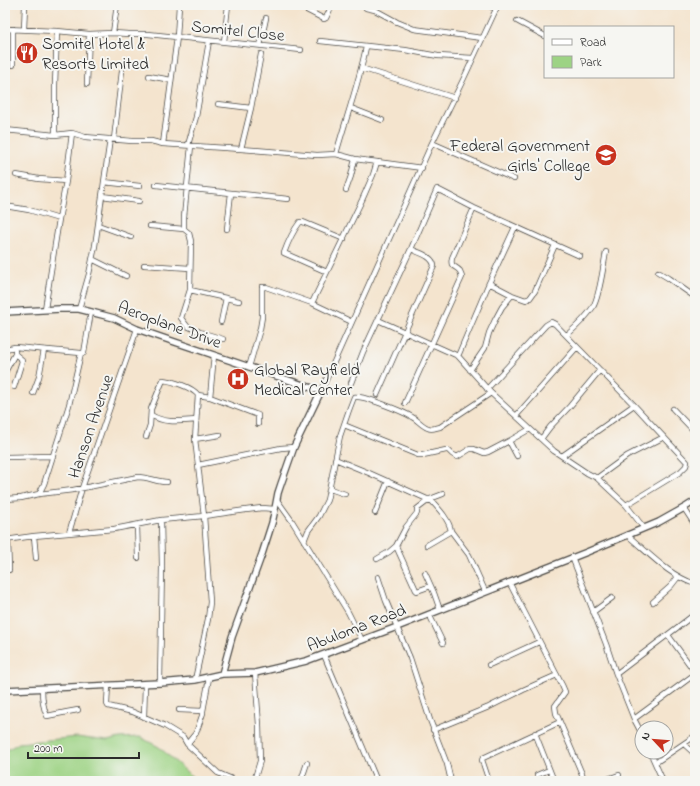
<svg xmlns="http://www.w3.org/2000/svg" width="700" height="786" font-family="'Indie Flower',sans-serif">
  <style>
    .green { fill: #9dd384; stroke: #647f58 }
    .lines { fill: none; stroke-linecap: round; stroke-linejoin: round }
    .minor-casing { stroke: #494743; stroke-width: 6 }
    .tertiary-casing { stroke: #494743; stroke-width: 8 }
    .minor { stroke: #fff; stroke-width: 4.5 }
    .tertiary { stroke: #fff; stroke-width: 5.5 }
    .labels { text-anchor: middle; stroke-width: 4; stroke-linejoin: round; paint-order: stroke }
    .street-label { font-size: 17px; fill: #2b2b2b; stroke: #f6f6f2 }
    .poi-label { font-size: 17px; fill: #2b2b2b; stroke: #f6f6f2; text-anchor: start }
  </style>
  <rect width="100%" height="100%" fill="#f6f6f2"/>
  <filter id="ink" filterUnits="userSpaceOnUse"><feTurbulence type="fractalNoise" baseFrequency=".025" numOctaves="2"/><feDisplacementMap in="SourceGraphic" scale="8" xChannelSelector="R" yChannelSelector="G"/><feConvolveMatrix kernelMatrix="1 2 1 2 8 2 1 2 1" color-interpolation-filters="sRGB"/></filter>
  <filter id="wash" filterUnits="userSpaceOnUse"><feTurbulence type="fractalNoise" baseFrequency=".012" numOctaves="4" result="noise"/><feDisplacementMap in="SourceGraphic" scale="16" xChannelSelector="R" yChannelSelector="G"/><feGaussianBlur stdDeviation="0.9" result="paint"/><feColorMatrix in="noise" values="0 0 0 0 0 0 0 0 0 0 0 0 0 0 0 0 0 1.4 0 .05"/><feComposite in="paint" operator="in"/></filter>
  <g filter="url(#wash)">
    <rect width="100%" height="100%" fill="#f4e4ce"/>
    <path class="green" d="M77,737L107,741L120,738L140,737L159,747L197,781H5V751L19,743Z"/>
  </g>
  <g filter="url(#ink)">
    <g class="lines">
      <g class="minor-casing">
        <path id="minor" d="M488,5L496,9
          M299,6L324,19L326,18L332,5
          M366,8L375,10L397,22L414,29L482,38
          M517,21L545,36
          M5,29L57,31L89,34L113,33L129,34H148L301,50
          M24,29L25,5
          M113,33L117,5
          M320,41L405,50L438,56L473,58
          M224,42L228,5
          M260,46L266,18
          M13,65V29
          M361,68L455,98
          M149,76L171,80
          M87,84L89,34
          M218,104L251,108
          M351,108L382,120
          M5,130L55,135L72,133L85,137L132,141H151L163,144L241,149L317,155L336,154L355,159L422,168
          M55,135V85L57,31
          M114,139L122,71
          M432,143L514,179
          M163,144L177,37L179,5
          M188,145L196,117L209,41
          M241,149L251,108L261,54
          M336,154C346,118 359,83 366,47
          M16,175L39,179L66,181
          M104,182L140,186
          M156,185L288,199
          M346,190L351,176L355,159
          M102,196L139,201
          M5,206L29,210L59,219L66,181L72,133
          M98,225L131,237
          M150,226L184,229L189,233L191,241L190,290L181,318L187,326L200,332L223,339
          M184,229V217L191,146
          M227,229L231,193
          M92,259L126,276
          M144,265L190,268
          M327,272L284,253C288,242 293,231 300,222H303L344,239
          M658,272L668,278L695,297
          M489,283L512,295L526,300L530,298L535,291L555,245
          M190,290L239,301
          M312,303L362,200L373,175L377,162
          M45,309L59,219
          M79,309L89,274L95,246L110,139
          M378,320L458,356L491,393L541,439L554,451L587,473L597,478L626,505L644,528
          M221,322L226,298
          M567,335C576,327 586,318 593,307C600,295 603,267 606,252
          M5,349L15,347L81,353
          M458,356L489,283L515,227
          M249,367L260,329L262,317V287H266L312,303L352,322
          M470,370L485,348L489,333L495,320L502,307L512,295
          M5,372L15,354V351
          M351,383L363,352L411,249L437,189L474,208L580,256
          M14,387L22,361L21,359L15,354
          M487,389L546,325L551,322L555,324L634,405L687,462L686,466L680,472L626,505
          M321,391L432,143L464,78L498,5
          M33,393L39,377L44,350
          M377,395L434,266C433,256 419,253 411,249
          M210,397L214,355
          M405,403L462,277C461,275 461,273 460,271C455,265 450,268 452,258L474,208
          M673,409L695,432
          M151,415C165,424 181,421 196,420
          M516,416L577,347
          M344,425L418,455H423L446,450H448L452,454L457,457L470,449H474L484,453L488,452L509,441
          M146,437L150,425L151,409L163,380C172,381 192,387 198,395L210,397L255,414L258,415V424
          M195,439L220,435
          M541,439L550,427L570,406L600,370
          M517,456L509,441L530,429
          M562,456L634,405
          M5,457L53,456
          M335,459L369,473L427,499H430C438,508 449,519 451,531L469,555L485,591
          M198,465L281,448L294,447
          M597,478L627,456L664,437
          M330,489L345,494
          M39,494L44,484L69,405L81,353H84L91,312
          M5,499L21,498L39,494L73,490L138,477C148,477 157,482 167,482
          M277,500L292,521L348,612L362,640
          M684,508L695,525
          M375,513L388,481
          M137,525L138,558
          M69,533L82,488L137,329
          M627,535C649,553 668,575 695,584
          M34,536L36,558
          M5,540L34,536L114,529L161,520L204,516L246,510L262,508L275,509
          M8,540L9,570
          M304,541L308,531L319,516L327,500L340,436L349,410L354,397C363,395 404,412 412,417C418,420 422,426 428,428C432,430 435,428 440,427L491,393
          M427,545L451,531
          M396,546L416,590L417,591L431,586
          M572,557L606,644L616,674L634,719L642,734
          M377,559L389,552L396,546L406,527L417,513V509L430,499L443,494
          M425,573L434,593L440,610
          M378,577L386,601L410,658L430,720L447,764L451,781
          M509,582L562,685L565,692L555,706L556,713L585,781
          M653,602L671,586L678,577
          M593,612L612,598
          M429,614L443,643
          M668,635L695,672
          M324,655L377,781
          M489,665L539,642
          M616,674L695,614
          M195,680L208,619L210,602L204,516L195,439L198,395
          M160,683L162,566L161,520
          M108,685L107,704L108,706L133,712L165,726L183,737L187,744L218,773L232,779
          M42,688C42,697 43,708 47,716L67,712L78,710
          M179,710L203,711L209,678
          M144,717L145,684
          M634,719L695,674
          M433,730L489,707L523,690L557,675
          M535,733L554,781
          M187,744L196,733L203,713V711
          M684,744L695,754
          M650,752L663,781
          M655,763L695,736
          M537,775L549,770
          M254,781L260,761L259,725L255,673
          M301,781L307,763
          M489,781L482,760L483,758L560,722
          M602,781L619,775"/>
      </g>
      <g class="tertiary-casing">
        <path id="tertiary" d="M5,312L60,309H79L91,312L114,318L137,329L175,342L321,391L294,447L281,484L278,493L275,509L272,523L262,554L232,637L222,674
          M5,690L160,683L195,680L222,674L255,673L306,661L397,627L587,552L659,522L684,508L695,501"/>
      </g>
      <use href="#minor" class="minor"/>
      <use href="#tertiary" class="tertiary"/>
    </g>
  </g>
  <defs>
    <g id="restaurant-disc" transform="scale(1.15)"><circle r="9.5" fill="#c8321e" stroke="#f6f6f2"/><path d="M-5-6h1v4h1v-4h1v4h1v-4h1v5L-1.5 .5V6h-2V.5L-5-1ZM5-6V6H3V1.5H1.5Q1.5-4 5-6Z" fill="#fff"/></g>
    <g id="university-disc" transform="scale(1.15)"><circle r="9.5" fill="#c8321e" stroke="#f6f6f2"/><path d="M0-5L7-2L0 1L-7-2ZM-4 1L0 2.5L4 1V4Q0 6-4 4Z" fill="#fff"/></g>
    <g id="hospital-disc" transform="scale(1.15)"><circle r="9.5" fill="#c8321e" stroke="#f6f6f2"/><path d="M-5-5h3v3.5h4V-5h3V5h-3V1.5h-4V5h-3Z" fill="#fff"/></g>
  </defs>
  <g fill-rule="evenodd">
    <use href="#restaurant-disc" x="27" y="53"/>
    <use href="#university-disc" x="606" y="155"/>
    <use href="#hospital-disc" x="238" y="379"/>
  </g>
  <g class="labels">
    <g class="street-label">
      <text transform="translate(238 30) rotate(6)" y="6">Somitel Close</text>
      <text transform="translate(170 324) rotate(20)" y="6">Aeroplane Drive</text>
      <text transform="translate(90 426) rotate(-71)" y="6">Hanson Avenue</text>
      <text transform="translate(356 627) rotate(-21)" y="6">Abuloma Road</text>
    </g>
    <g class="poi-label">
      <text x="42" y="49">Somitel Hotel &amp;<tspan x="42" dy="20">Resorts Limited</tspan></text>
      <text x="590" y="151" text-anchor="end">Federal Government<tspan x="590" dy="20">Girls' College</tspan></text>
      <text x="254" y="375">Global Rayfield<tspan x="254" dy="20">Medical Center</tspan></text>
    </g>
  </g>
  <rect width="700" height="786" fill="none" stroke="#f6f6f2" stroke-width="20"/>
  <rect x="544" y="26" width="130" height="52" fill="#f6f6f2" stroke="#a5a5a2"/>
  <rect x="552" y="39" width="20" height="6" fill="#ffffff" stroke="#a5a5a2"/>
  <text x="580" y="46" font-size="12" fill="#2b2b2b">Road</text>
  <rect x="552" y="56" width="20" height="12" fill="#9dd384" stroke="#a5a5a2"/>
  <text x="580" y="66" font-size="12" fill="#2b2b2b">Park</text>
  <g transform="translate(654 740) rotate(296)"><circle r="19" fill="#f6f6f2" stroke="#a5a5a2"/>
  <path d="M0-3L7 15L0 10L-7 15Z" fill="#c8321e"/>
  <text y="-6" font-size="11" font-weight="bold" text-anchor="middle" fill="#2b2b2b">N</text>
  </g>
  <path d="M28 752v6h111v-6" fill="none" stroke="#2b2b2b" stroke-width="2"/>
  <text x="34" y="752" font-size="12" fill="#2b2b2b" stroke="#f6f6f2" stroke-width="3" paint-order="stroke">200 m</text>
</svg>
